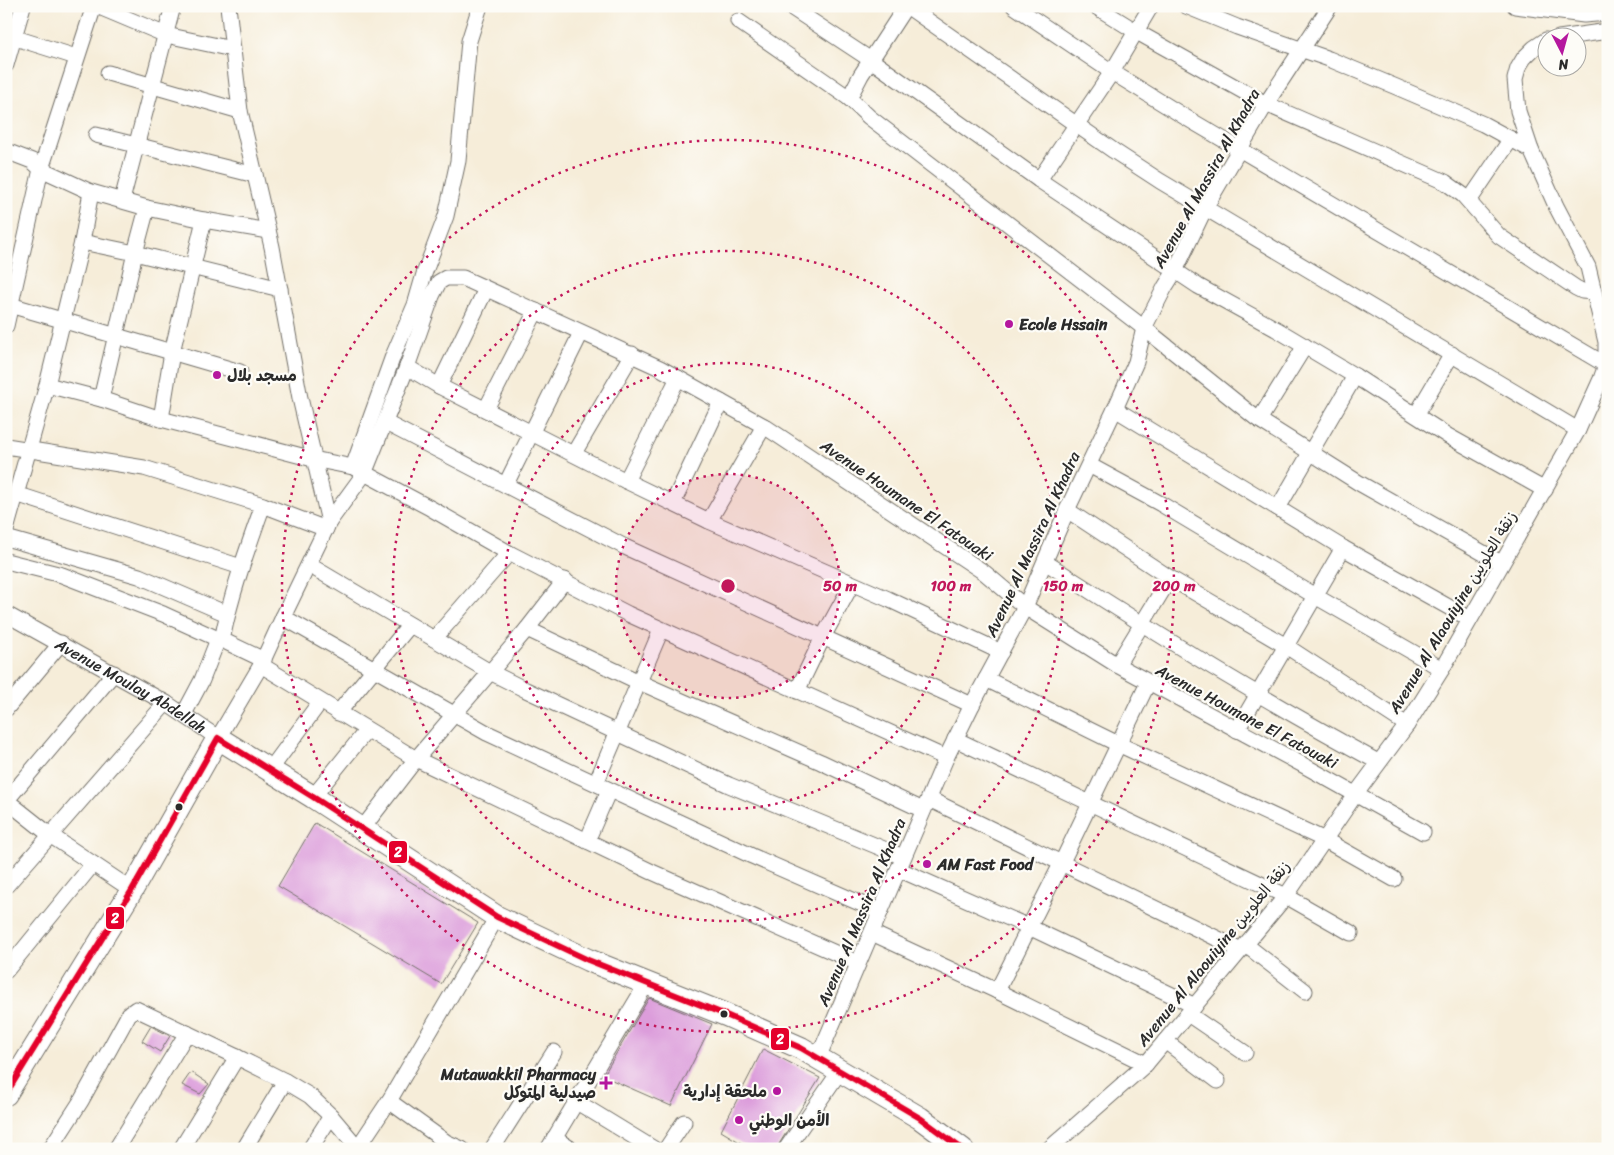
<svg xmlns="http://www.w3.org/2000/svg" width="1614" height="1155" font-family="Sriracha,'Playpen Sans Arabic',sans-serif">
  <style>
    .building { fill: #dc9ddb }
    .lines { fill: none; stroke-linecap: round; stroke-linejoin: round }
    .street-casing { stroke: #726f68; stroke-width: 17 }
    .secondary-casing { stroke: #726f68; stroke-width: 24 }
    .street { stroke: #fff; stroke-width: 15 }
    .secondary { stroke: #fff; stroke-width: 22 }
    .bus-1-casing { stroke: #fdfcf7; stroke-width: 10 }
    .bus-1 { stroke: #e4002b; stroke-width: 6 }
    .ring { fill: none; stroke: #c2185b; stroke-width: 2.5; stroke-dasharray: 2.5 5 }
    .poi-dot { fill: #b5179e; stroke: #fdfcf7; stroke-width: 2 }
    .bus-dot { fill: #2b2b2b; stroke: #fdfcf7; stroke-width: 2 }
    .labels { text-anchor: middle; stroke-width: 4.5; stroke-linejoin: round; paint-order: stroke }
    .street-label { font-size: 16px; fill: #2b2b2b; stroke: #fdfcf7 }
    .poi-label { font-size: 16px; font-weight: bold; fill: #2b2b2b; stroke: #fdfcf7; text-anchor: start }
    .centre { fill: #c2185b; stroke: #fdfcf7; stroke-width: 2.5 }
    .ring-label { font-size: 15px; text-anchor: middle; font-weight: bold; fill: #c2185b; stroke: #fdfcf7; stroke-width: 4.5; stroke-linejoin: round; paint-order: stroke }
    .line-badge { stroke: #fdfcf7; stroke-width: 2 }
    .badge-label { font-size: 14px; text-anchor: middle; font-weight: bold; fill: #fff }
  </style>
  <rect width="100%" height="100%" fill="#fdfcf7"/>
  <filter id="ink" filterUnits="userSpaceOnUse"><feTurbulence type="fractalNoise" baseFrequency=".02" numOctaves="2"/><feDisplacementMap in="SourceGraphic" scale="10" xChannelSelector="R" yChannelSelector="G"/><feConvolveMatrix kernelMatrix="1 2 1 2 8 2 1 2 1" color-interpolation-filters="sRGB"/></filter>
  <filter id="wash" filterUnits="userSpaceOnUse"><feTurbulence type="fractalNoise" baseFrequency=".0096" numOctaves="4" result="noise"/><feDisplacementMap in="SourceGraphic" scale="20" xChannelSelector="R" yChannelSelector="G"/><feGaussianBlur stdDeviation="1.12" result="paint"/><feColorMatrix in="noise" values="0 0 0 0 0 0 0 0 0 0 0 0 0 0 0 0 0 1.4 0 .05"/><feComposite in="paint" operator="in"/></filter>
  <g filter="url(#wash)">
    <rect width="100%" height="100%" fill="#f6edd9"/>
    <g id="blocks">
      <path class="building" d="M315,823L478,923L441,984L278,886Z
        M649,998L712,1024L671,1106L603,1076Z
        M151,1026L170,1036L160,1052L142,1041Z
        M763,1049L820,1078L776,1149H751L721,1131Z
        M191,1072L209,1084L200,1094L182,1085Z"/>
    </g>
  </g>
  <g filter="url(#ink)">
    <use href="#blocks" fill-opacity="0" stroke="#726f68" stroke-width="1"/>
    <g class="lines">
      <g class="street-casing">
        <g id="street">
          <path d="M97,6L166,35L232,49"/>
          <path d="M228,6L240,111L272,247L300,398L329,522"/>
          <path d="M789,6L871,60L1039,180L1198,286L1276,329L1355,376L1448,436L1545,490"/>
          <path d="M906,6L861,75L849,98L869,117L1144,328L1256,418L1359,483L1501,563"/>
          <path d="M907,6L1114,151L1160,181L1578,430"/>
          <path d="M1014,6L1112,72L1185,117L1606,365"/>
          <path d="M1095,6L1137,32L1266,104L1445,182L1463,195L1499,236L1576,288L1582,291L1594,292"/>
          <path d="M1186,6L1237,27L1329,59L1394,86L1483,124L1531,150"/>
          <path d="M1515,6L1584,15L1608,13"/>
          <path d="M738,21L849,98"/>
          <path d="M6,35L76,57"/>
          <path d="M1559,38L1608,31"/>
          <path d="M6,65L23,6"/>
          <path d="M108,73L240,111"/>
          <path d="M96,135L255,175"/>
          <path d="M6,151L32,161L41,169L91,192L147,208L204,220L268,231"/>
          <path d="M1039,180L1112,72L1151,6"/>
          <path d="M122,200L173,6"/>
          <path d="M1469,201L1511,139"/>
          <path d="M82,242L135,253L280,289"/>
          <path d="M10,305L240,372"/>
          <path d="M6,326L41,169L94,6"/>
          <path d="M407,367L439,386L626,481L709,521L888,599L1001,652"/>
          <path d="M47,385L101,399L161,419L313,459L353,467L430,508L509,553L628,614L946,758"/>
          <path d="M439,386L486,289"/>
          <path d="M101,399L135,253L147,208"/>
          <path d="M486,409L536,311"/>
          <path d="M1115,409L1343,548L1470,619"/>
          <path d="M1416,415L1452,354"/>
          <path d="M161,419L172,352L204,220"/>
          <path d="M1259,420L1305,346"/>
          <path d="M386,423L625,547L972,705"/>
          <path d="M6,446L144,468L263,505L326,529"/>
          <path d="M574,453L632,354"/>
          <path d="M1089,465L1161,504L1315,596L1442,669"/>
          <path d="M353,467L393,356L415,305L424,274L446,216L458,161L469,41L480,6"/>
          <path d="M626,481L678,378"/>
          <path d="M506,484L581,333"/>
          <path d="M16,494L241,567"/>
          <path d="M673,503L721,402"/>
          <path d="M1278,508L1355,376"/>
          <path d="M1067,510L1170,578L1286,646L1407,725"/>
          <path d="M709,521L764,426"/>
          <path d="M6,530L47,385L82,242L91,192"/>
          <path d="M6,538L139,576L227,614"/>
          <path d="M6,561L62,575L163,614L218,639"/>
          <path d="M1045,562C1154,633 1264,700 1378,762"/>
          <path d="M309,565L490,672L526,690L729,785L903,857"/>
          <path id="s1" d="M6,614L166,703L218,738L261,665L283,617L329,522L364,474L407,367L432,296L439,282L446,278H463L660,368L764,426L985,573L1025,607L1117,665L1303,765L1423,832"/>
          <path d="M283,617L487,733L752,856L880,912"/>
          <path d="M527,629L639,682L821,762L923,810"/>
          <path d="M434,639L509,553"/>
          <path d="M222,640L264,660"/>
          <path d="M261,665L416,759L652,872L858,963"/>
          <path d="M1117,665L1170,578"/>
          <path d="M986,679L1118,744L1325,840L1394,879"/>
          <path d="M797,691L823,637L852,584"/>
          <path d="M6,709L61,643"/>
          <path d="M338,713L410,625"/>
          <path d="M184,714L202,680L218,639L222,640C231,594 247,550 263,505"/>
          <path d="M1237,730L1343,548"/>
          <path d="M955,739L1286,896L1351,933"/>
          <path d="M270,770L320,702"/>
          <path d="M596,783L661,630"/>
          <path d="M313,797L367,730"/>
          <path d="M929,799L1241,950"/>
          <path d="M6,800L50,835L132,890"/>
          <path d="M6,801L114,673"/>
          <path d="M362,829L416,759L527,629L565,580"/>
          <path d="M587,841L609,790"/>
          <path d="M898,869L1029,927L1195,1006"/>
          <path d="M6,886L166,703"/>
          <path d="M872,933L997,991L1146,1064"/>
          <path d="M1246,945L1305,991"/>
          <path d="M6,971L93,864"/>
          <path d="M997,991L1062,862L1148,683"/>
          <path d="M1188,1014L1245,1053"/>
          <path d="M1165,1041L1218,1081"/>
          <path d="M818,1058L946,758L972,705L1025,607L1067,510L1115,409L1136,362L1144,328L1165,287L1175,271L1205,208L1266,104L1330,6"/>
          <path d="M389,1101L446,1142L462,1149"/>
          <path d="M577,1102L654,1149"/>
          <path d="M554,1138L571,1149"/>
          <path d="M50,1149L81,1101L129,1014L136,1009L237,1057L285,1081L310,1096L331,1116L358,1148"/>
          <path d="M116,1149L187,1033"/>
          <path d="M181,1149L237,1057"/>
          <path d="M244,1149L285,1081"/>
          <path d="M310,1149L331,1116"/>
          <path d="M357,1149L389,1101L497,917"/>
          <path d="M492,1149L554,1052"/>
          <path d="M548,1149L647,983"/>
          <path d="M666,1149L684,1122"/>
          <path d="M786,1149L840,1071"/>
          <path d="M1049,1149L1146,1064L1286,896L1355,795L1407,725L1442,669L1578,430L1601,379L1606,365V342L1588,267L1556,206L1531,150L1518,111L1515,79L1518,68L1524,58L1534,48L1546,40"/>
        </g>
      </g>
      <g class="secondary-casing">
        <path id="secondary" d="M6,1094L132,890L218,738L313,797L497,917L588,960L726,1015L801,1048L920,1118L962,1149"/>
      </g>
      <use href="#street" class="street"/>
      <use href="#secondary" class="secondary"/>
      <g class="bus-1-casing">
        <path id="bus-1" d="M218,738L313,797L497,917L588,960L726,1015L801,1048L920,1118L962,1149
          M6,1094L132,890L218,738"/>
      </g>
      <use href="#bus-1" class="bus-1"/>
    </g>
  </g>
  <circle cx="728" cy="586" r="112" fill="#c2185b" fill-opacity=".12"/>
  <g class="ring">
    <circle cx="728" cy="586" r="112"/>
    <circle cx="728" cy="586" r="223"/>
    <circle cx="728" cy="586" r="335"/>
    <circle cx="728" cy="586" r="446"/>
  </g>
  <g class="poi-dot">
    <circle cx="1009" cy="324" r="5"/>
    <circle cx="217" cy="375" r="5"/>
    <circle cx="927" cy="864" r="5"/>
    <path d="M603.5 1075.5h5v5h5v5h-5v5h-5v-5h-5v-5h5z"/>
    <circle cx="777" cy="1091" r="5"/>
    <circle cx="739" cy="1120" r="5"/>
  </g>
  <g class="bus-dot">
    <circle cx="179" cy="807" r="4.5"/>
    <circle cx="724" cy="1014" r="4.5"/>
  </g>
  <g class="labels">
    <g class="street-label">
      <text transform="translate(1206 178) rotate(-61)" y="6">Avenue Al Massira Al Khadra</text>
      <text transform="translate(907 500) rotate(34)" y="6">Avenue Houmane El Fatouaki</text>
      <text transform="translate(1032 544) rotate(-65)" y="6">Avenue Al Massira Al Khadra</text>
      <text transform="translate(1452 612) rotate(-59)" y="6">Avenue Al Alaouiyine زنقة العلويين</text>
      <text dy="6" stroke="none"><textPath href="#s1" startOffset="144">Avenue Moulay Abdellah</textPath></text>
      <text transform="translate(1247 716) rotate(28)" y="6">Avenue Houmane El Fatouaki</text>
      <text transform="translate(861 912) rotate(-67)" y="6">Avenue Al Massira Al Khadra</text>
      <text transform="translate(1213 953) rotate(-51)" y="6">Avenue Al Alaouiyine زنقة العلويين</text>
    </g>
    <g class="poi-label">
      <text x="1019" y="330">Ecole Hssain</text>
      <text x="227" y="381">مسجد بلال</text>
      <text x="937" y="870">AM Fast Food</text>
      <text x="596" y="1080" text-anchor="end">Mutawakkil Pharmacy<tspan x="596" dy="18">صيدلية المتوكل</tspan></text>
      <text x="767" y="1097" text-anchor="end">ملحقة إدارية</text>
      <text x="749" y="1126">الأمن الوطني</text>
    </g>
  </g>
  <circle cx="728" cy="586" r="8" class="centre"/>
  <g class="ring-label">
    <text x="840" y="591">50 m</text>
    <text x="951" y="591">100 m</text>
    <text x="1063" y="591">150 m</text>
    <text x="1174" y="591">200 m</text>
  </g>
  <g class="line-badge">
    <rect x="388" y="840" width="20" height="24" rx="5" fill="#e4002b"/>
    <rect x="105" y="906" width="20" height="24" rx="5" fill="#e4002b"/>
    <rect x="770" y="1027" width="20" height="24" rx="5" fill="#e4002b"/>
  </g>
  <g class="badge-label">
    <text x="398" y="857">2</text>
    <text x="115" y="923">2</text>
    <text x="780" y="1044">2</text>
  </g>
  <rect width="1614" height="1155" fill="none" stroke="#fdfcf7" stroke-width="25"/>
  <g transform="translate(1562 52) rotate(174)"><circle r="24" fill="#fdfcf7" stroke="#a9a8a5"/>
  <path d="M0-4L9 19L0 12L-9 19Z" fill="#b5179e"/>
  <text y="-8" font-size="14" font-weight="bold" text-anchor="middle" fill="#2b2b2b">N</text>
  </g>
</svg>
